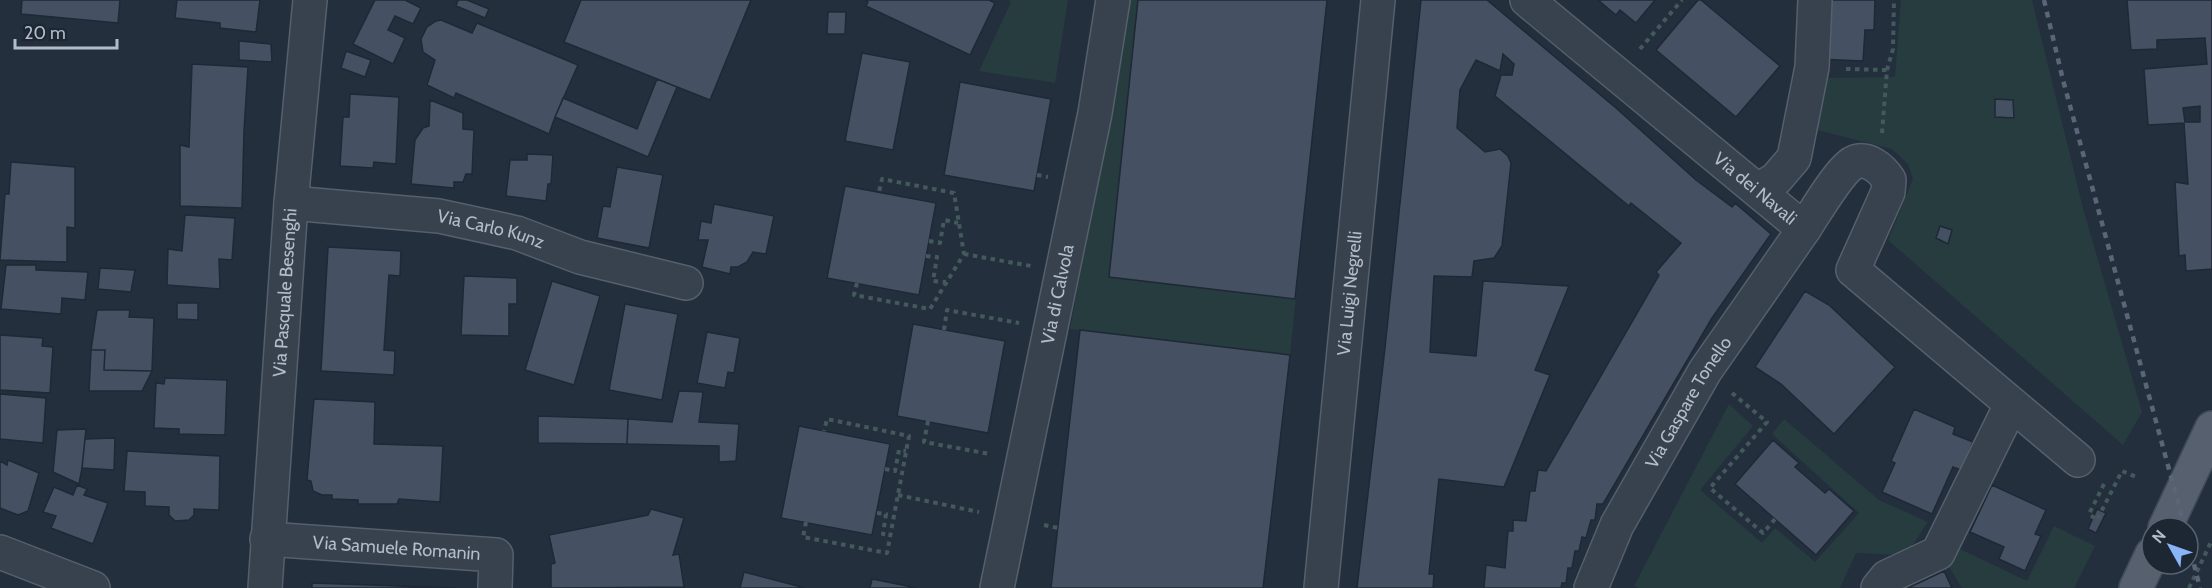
<svg xmlns="http://www.w3.org/2000/svg" width="2212" height="588" font-family="Cabin,sans-serif">
  <style>
    .green { fill: #263c3f }
    .building { fill: #455162; stroke: #1f2835; stroke-width: 1.5; fill-rule: evenodd }
    .lines { fill: none; stroke-linecap: round; stroke-linejoin: round }
    .minor-casing { stroke: #565f6c; stroke-width: 36 }
    .major-casing { stroke: #414a57; stroke-width: 36 }
    .path { stroke: #44595c; stroke-width: 4; stroke-dasharray: 4.5 4.5; stroke-linecap: butt }
    .minor { stroke: #38414e; stroke-width: 33 }
    .major { stroke: #56606e; stroke-width: 33 }
    .rail { stroke: #5a6575; stroke-width: 4.5; stroke-dasharray: 6 6; stroke-linecap: butt }
    .labels { text-anchor: middle; stroke-width: 6; stroke-linejoin: round; paint-order: stroke }
    .street-label { font-size: 18px; fill: #b4bcc9; stroke: #1d2633 }
  </style>
  <rect width="100%" height="100%" fill="#242f3e"/>
  <path class="green" d="M1008,0H1068L1055,83L979,71L1011,2Z
    M1131,0H1327L1290,355L1070,329Z
    M1901,0H2032L2083,208L2142,412L2123,445L1888,240L1913,179L1908,164L1892,149L1817,130L1825,78L1895,77Z
    M1729,404L1753,426L1700,490L1762,543L1775,528L1815,562L1859,513L1772,434L1784,419L1879,500L1928,522L1906,555L1856,553L1840,588H1639L1634,586Z
    M2054,526L2095,546L2074,588H1962L1949,567L1958,548L2027,581Z"/>
  <path class="building" d="M22,0H120L118,23L21,14Z
    M177,0H260L256,32L220,28V23L175,18Z
    M375,0H405L421,8L413,24L395,16L388,30L405,38L393,64L353,44Z
    M458,0H467L489,9L485,18L456,6Z
    M581,0H751L710,100L564,42Z
    M865,0H989L995,3L970,55L866,6L868,2Z
    M1138,0H1327L1295,299L1109,277Z
    M1421,0H1487L1616,108L1696,180L1732,207L1735,203L1771,234L1712,318L1603,504H1597L1595,520H1591L1586,538L1582,537L1579,551H1575L1572,568H1568L1566,583H1562L1561,588H1484L1486,565L1505,568L1508,531H1513V520L1526,521L1530,491H1535L1538,470L1546,471L1659,275L1656,272L1681,243L1631,203L1629,206L1495,96L1501,75H1512L1514,64L1503,54L1500,71L1476,60L1460,90L1457,128L1485,152L1500,149L1508,156L1511,163L1502,246L1494,258L1474,261L1472,277L1434,276L1430,352L1476,356L1483,281L1569,286L1535,370L1550,375L1504,487L1439,479L1429,574H1434L1433,588H1357L1385,348Z
    M1598,0H1655L1636,23L1620,10L1616,15Z
    M1698,0H1701L1780,66L1736,117L1656,50Z
    M1821,0H1875L1874,30H1865L1863,61L1819,59Z
    M2127,0H2212V269L2186,271L2185,255L2179,256L2175,182L2188,184L2184,123L2148,125L2144,69L2207,64L2205,38L2157,40V49L2131,50ZM2200,106V122H2185L2183,108Z
    M828,12H846L845,34H827Z
    M441,20L472,33L477,23L578,65L555,117L549,134L456,93L454,98L427,85L435,60L423,52L421,39L427,27L436,21Z
    M239,41L271,44L272,62L239,60Z
    M346,51L371,60L365,77L341,68Z
    M862,53L910,62L893,150L845,141Z
    M192,64L248,67L244,131L242,208L180,206V145L189,147Z
    M657,79L677,87L648,157L555,117L563,98L637,129Z
    M960,82L1051,99L1034,191L944,175Z
    M350,94L399,97L396,164L374,162L373,168L340,166L343,117H349Z
    M1995,99L2013,100L2014,118L1995,117Z
    M430,100L463,113V129L474,130L472,174H466L463,182H454V188L411,184L415,140L423,128L429,126Z
    M527,154L553,155L551,184H548L546,201L506,196L510,160H527Z
    M11,162L75,167V228L67,227V262L0,260L5,194H9Z
    M617,167L663,175L649,248L597,238L603,206L610,207Z
    M845,186L936,203L919,295L827,278Z
    M714,204L774,216L766,254L753,252L747,262L738,267H731L730,274L702,267L708,240H698L701,221L711,223Z
    M185,215L235,218L232,260L219,259L220,289L167,285L168,249L182,251Z
    M1940,226L1952,230L1948,244L1936,238Z
    M328,247L401,251L400,276L389,275L384,350L395,351L394,375L321,371Z
    M6,265H36V270L88,272L85,300L62,298L61,314L1,309Z
    M100,268L135,270L131,292L98,289Z
    M464,276L517,278V304H509V336L461,335Z
    M552,281L600,296L574,385L525,370Z
    M1805,291L1829,305L1895,367L1834,434L1781,384L1755,367Z
    M177,303H198V320L177,319Z
    M625,304L678,314L662,400L609,390Z
    M97,310H130L129,317L154,318L152,371L104,370L105,350H91Z
    M913,324L1005,341L988,433L897,416Z
    M1080,330L1290,355L1263,588H1051Z
    M707,332L740,338L734,373L728,372L725,388L697,383Z
    M0,335L43,338L42,346L53,347L50,393L0,390Z
    M91,350H105L104,370L152,371L142,391H89Z
    M165,378L227,380L225,435L179,434V429L154,428L156,383L164,384Z
    M679,391L703,392L699,422L739,424L736,461L719,462V446L627,444L628,419L672,422Z
    M0,394L46,398L43,443L0,439Z
    M314,399L375,402L374,444L443,446L440,502L399,499L397,504H358V500L332,499V495H322L313,491L311,481L307,480Z
    M1914,409L1955,427L1953,434L1973,442L1961,470L1953,467L1932,514L1882,492L1895,463L1891,461Z
    M538,416L628,419L627,444L538,443Z
    M799,426L890,444L872,535L781,518Z
    M86,429L82,468L79,484L53,472L57,430Z
    M115,438L114,470L82,468L85,439Z
    M1773,440L1799,463L1795,467L1825,493L1829,489L1854,511L1816,555L1735,484Z
    M127,451L220,456L219,510L194,509V515L189,520L175,521L169,515V507L145,506V492L124,491Z
    M8,460L39,473L28,511L18,515L0,508V461L7,465Z
    M77,485L87,489L84,495L108,503L93,544L51,528L56,516L43,512L54,487L73,495Z
    M1992,485L2046,510L2035,534L2041,536L2025,571L1999,559L2004,547L1970,532Z
    M651,509L684,518L673,555L679,554L684,587L551,588V564L555,563L549,535L648,515Z
    M2097,509L2106,513L2096,533L2088,529Z
    M1944,571L1952,588H1908Z
    M744,572L805,588H740Z
    M872,579L917,588H870Z
    M312,583L456,588H312Z"/>
  <g class="lines">
    <g class="minor-casing">
      <g id="minor">
        <path id="s1" d="M1527,0L1804,229C1814,214 1839,171 1853,163C1867,156 1882,169 1889,180L1888,192L1853,270L2078,460"/>
        <path d="M1758,190L1776,179L1794,158L1812,67L1815,0"/>
        <path id="s2" d="M291,203L439,216L517,233L580,257L686,283"/>
        <path id="s3" d="M267,539L496,555L495,588"/>
        <path d="M0,552L93,588"/>
        <path id="s4" d="M265,588L291,203L310,0"/>
        <path id="s5" d="M997,588L1095,113L1113,0"/>
        <path id="s6" d="M1321,588L1378,0"/>
        <path id="s7" d="M1591,588L1617,525L1705,371L1804,229"/>
        <path d="M1878,588L1887,577L1938,553L2011,405"/>
      </g>
    </g>
    <g class="major-casing">
      <path id="major" d="M2165,528L2212,428
        M2136,588L2152,554"/>
    </g>
    <path class="path" d="M1640,49L1682,0
      M1846,69L1887,70
      M1882,133L1887,70L1893,49L1894,0
      M1037,175L1048,177
      M929,241L940,243L944,220L958,223
      M964,254L1031,266
      M926,256L937,257L933,281L946,282
      M857,283L854,295L930,309L964,254L954,193L882,179L879,192
      M944,330L947,310L1019,323
      M1732,393L1767,422L1710,488L1763,533L1775,519
      M928,421L924,442L990,454
      M885,469L895,471L899,450L906,451
      M2104,484L2089,514L2097,520L2122,471L2139,478
      M898,495L979,512
      M877,513L886,514L883,534L890,535
      M806,522L803,537L887,553L909,436L827,419L824,431
      M1044,525L1058,528
      M2189,588L2212,540"/>
    <use href="#minor" class="minor"/>
    <use href="#major" class="major"/>
    <path class="rail" d="M2044,0L2063,80L2185,528
      M2188,541L2200,588"/>
  </g>
  <g class="labels">
    <g class="street-label">
      <text dy="6" stroke="none"><textPath href="#s1" startOffset="296">Via dei Navali</textPath></text>
      <text dy="6" stroke="none"><textPath href="#s2" startOffset="202">Via Carlo Kunz</textPath></text>
      <text dy="6" stroke="none"><textPath href="#s4" startOffset="296">Via Pasquale Besenghi</textPath></text>
      <text dy="6" stroke="none"><textPath href="#s5" startOffset="300">Via di Calvola</textPath></text>
      <text dy="6" stroke="none"><textPath href="#s6" startOffset="296">Via Luigi Negrelli</textPath></text>
      <text dy="6" stroke="none"><textPath href="#s7" startOffset="210">Via Gaspare Tonello</textPath></text>
      <text dy="6" stroke="none"><textPath href="#s3" startOffset="130">Via Samuele Romanin</textPath></text>
    </g>
  </g>
  <g transform="translate(2170 546) rotate(310)"><circle r="28" fill="#1d2633" stroke="#59626f" stroke-width="1.5"/>
  <path d="M0-4.5L10 22L0 15L-10 22Z" fill="#8ab4f8"/>
  <text y="-9" font-size="16" font-weight="bold" text-anchor="middle" fill="#b4bcc9">N</text>
  </g>
  <path d="M15 39v9h102v-9" fill="none" stroke="#b4bcc9" stroke-width="3"/>
  <text x="24" y="39" font-size="18" fill="#b4bcc9" stroke="#1d2633" stroke-width="4.5" paint-order="stroke">20 m</text>
</svg>
